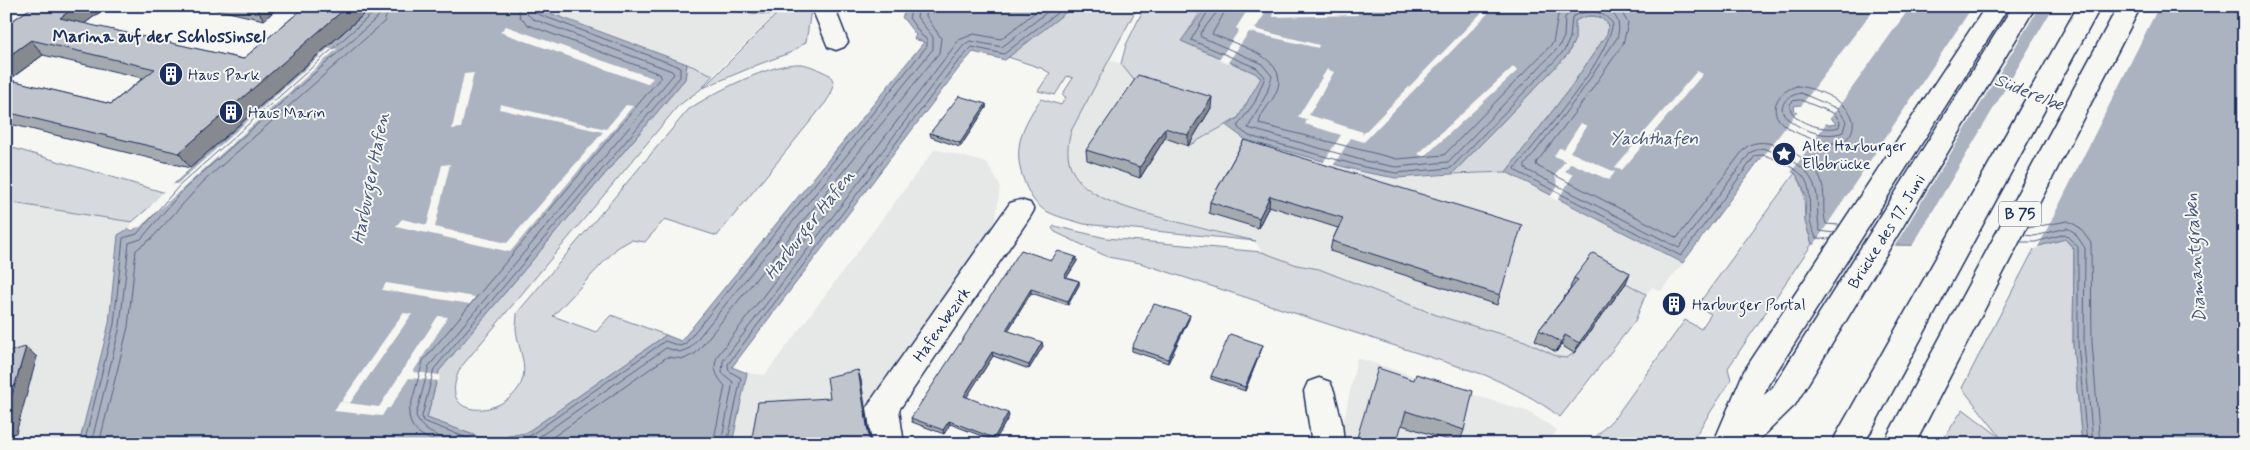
<svg xmlns="http://www.w3.org/2000/svg" width="2250" height="450" font-family="Mynerve,sans-serif">
  <style>
    .built { fill: #e6e7e7 }
    .green { fill: #d6d9dd; stroke: #78849e }
    .water { fill: #abb2c0; stroke: #717e99; fill-rule: evenodd }
    .pier { fill: #f6f6f2 }
    .lines { fill: none; stroke-linecap: round; stroke-linejoin: round }
    .shore { stroke: #556385; stroke-width: 1 }
    .minor-casing { stroke: #1b2f5e; stroke-width: 3 }
    .secondary-casing { stroke: #1b2f5e; stroke-width: 3 }
    .trunk-casing { stroke: #1b2f5e; stroke-width: 3 }
    .minor { fill: #f6f6f2; fill-rule: evenodd }
    .secondary { fill: #f6f6f2; fill-rule: evenodd }
    .trunk { fill: #f6f6f2; fill-rule: evenodd }
    .wall { fill: #a5a9b0; stroke: #1b2f5e; fill-rule: evenodd }
    .shaded-wall { fill: #868990; stroke: #1b2f5e }
    .building { fill: #c0c4cd; stroke: #1b2f5e }
    .labels { text-anchor: middle; stroke-width: 4; stroke-linejoin: round; paint-order: stroke }
    .shield { fill: #f6f6f2; stroke: #5d6b8a; stroke-width: 1 }
    .shield-label { font-size: 15px; font-weight: bold; fill: #1b2f5e }
    .poi-label { font-size: 16px; fill: #1b2f5e; stroke: #f6f6f2; text-anchor: start }
    .street-label { font-size: 16px; fill: #1b2f5e; stroke: #f6f6f2 }
    .neighbourhood-label { font-size: 18px; font-weight: bold; fill: #1b2f5e; stroke: #f6f6f2 }
    .water-label { font-size: 18px; font-style: italic; fill: #46567b; stroke: #f6f6f2 }
  </style>
  <rect width="100%" height="100%" fill="#f6f6f2"/>
  <filter id="ink" filterUnits="userSpaceOnUse"><feTurbulence type="fractalNoise" baseFrequency=".02" numOctaves="2"/><feDisplacementMap in="SourceGraphic" scale="10" xChannelSelector="R" yChannelSelector="G"/><feConvolveMatrix kernelMatrix="1 2 1 2 8 2 1 2 1" color-interpolation-filters="sRGB"/></filter>
  <g filter="url(#ink)">
    <path class="built" d="M531,6H735L734,10L776,14L713,75Z
      M1108,60L1121,64L1238,118L1246,140L1363,172L1396,178L1506,172L1683,263L1661,291L1652,287L1646,294L1635,321L1592,376L1319,269L1297,265L1262,252L1255,241L1127,208L1094,194L1076,176L1069,164L1066,151L1072,129Z
      M935,149L987,163L1000,186L996,218L982,251L880,444H732L747,373L765,375Z
      M6,202L132,222L130,229L118,235L109,323L79,444H6Z
      M1357,358L1529,412L1557,430L1547,444H1339Z"/>
    <path class="green" d="M753,6H809L811,10L806,42L792,52L757,65L703,88L776,15L725,11Z
      M1073,6H1138L1072,129C1050,192 1122,207 1167,219C1196,227 1226,235 1256,241L1084,224C1069,219 1049,216 1038,205C1031,198 1026,187 1023,178C1012,148 1023,124 1041,99L1061,105L1066,97L1062,95L1073,78L1067,76L1055,95L1038,91L1050,73L1041,68L1008,57Z
      M1145,6H1204L1182,41L1255,73L1261,79L1238,118L1188,146L1211,107L1138,85L1121,64L1126,45Z
      M1585,16C1596,16 1603,16 1609,26L1607,34L1570,88L1506,172L1452,174L1568,54L1575,39V21Z
      M687,64L713,75L701,89L678,106L461,367C432,424 509,418 522,381C528,364 517,346 516,328C516,324 517,318 517,313L688,110C710,94 773,62 801,64C811,65 821,71 830,75C837,86 832,92 826,102L717,236L665,219L645,242L631,240L617,248L553,316L596,332L611,315L666,335L526,433L504,437H479L427,418L439,371L685,79Z
      M6,146L166,193L132,222L6,202Z
      M1795,173C1808,193 1803,200 1805,220C1806,228 1810,236 1812,244L1728,368L1731,380L1690,444H1589L1616,416L1685,320L1701,329L1711,314L1697,306Z
      M1054,226L1106,238L1262,252L1297,265L1319,269L1439,316L1525,341L1558,357L1567,358L1574,353L1626,283L1646,294L1635,321L1560,417C1537,399 1512,387 1485,375L1140,263L1108,257L1055,232L1052,228Z
      M2065,239L2074,249L2073,344L2082,444H2006L1962,388L2035,247Z
      M1963,409L1996,434L2005,444H1940Z"/>
    <path class="water" d="M373,6H531L687,64L685,79L439,371L427,418L479,437H504L526,433L666,335L681,341L924,42L914,39L916,35L902,17L909,6H1074L1005,60L973,52L959,68L732,367L747,373L732,444H79L109,323L118,235L128,229L133,231L175,183Z
      M1207,6H2244V444H2082L2073,344L2074,249L2065,239L2035,247L1812,244L1805,221L1806,197L1802,184L1795,173L1760,159L1683,263L1506,172L1570,88L1607,34L1609,26C1601,13 1587,14 1575,21V39L1568,54L1452,174L1396,178L1363,172L1246,140L1227,126L1238,118L1261,78L1255,73L1181,41ZM1800,105L1832,119L1836,124L1829,125L1795,111L1794,106Z"/>
    <path class="pier" d="M1250,6L1268,9L1255,29L1319,45L1318,48L1249,32L1227,64L1219,60L1239,30L1236,28Z
      M1488,6H1495L1364,142L1351,138L1333,166L1323,163L1341,135L1305,124L1308,117L1306,120L1298,117L1327,69L1334,72L1309,115L1363,132L1362,135Z
      M1876,6H1911L1829,120L1800,107Z
      M1973,6H2040L1894,247L1813,246Z
      M2054,6H2159L2037,249L1911,248Z
      M1356,7L1358,15L1273,17L1272,9Z
      M506,26L592,57L653,78L647,84L500,32Z
      M329,48L337,49L140,227L130,229L162,193L174,184H177Z
      M1513,67L1518,70L1424,157L1418,154Z
      M1697,71L1703,74L1622,170L1615,167Z
      M474,73L461,128L452,129L464,74Z
      M500,104L606,129L626,105L633,106L510,252L396,226L402,219L427,225L442,165L450,164L435,227L507,243L603,132L499,109Z
      M1799,109L1827,122L1790,174L1761,162L1685,264L1682,265Z
      M1581,123L1587,126L1570,152L1615,172L1609,180L1571,163L1565,171L1573,175L1557,201L1550,197L1558,186L1555,175L1565,161L1554,156L1559,148L1564,149Z
      M386,283L475,297L470,304L382,290Z
      M403,313L412,314L350,403L341,402Z
      M438,316L448,317L413,372L440,375L439,381L409,378L390,408H387L382,416L334,411L340,402L379,407Z"/>
    <g class="lines">
      <path class="shore" d="M531,6L535,13L680,67V77L434,369L422,416L423,421L478,442H504L528,437L665,341L680,346L685,344L927,46V39L922,36L909,18L913,6
        M1211,6L1191,40L1257,68L1265,77L1255,102L1238,125V128L1249,136L1364,167L1396,173L1451,168L1564,51L1570,38L1572,17C1587,9 1602,9 1613,24C1604,65 1543,134 1515,168L1516,171L1681,256L1755,156C1765,153 1772,158 1781,162C1815,177 1808,188 1810,219C1810,225 1814,232 1816,238L1830,239
        M1217,6L1216,13L1200,34L1201,37L1261,63L1272,76L1267,93L1248,128L1365,161L1396,167L1448,162L1559,47L1564,37L1565,17L1578,6
        M1224,6L1223,15L1212,34C1236,45 1292,57 1276,93C1271,103 1260,113 1259,124L1397,159L1444,155L1553,43L1558,15L1564,6
        M1602,6C1616,13 1622,22 1617,38L1579,95L1525,165V169L1679,248L1751,152L1762,148C1787,156 1813,167 1817,196C1818,208 1817,219 1820,231L1834,233
        M1618,6L1628,23L1623,44L1585,99L1536,163L1537,166L1677,238L1745,148C1764,131 1811,157 1820,178C1827,193 1821,209 1826,224L1839,225
        M1797,86C1818,88 1866,107 1850,135C1846,141 1841,143 1834,143C1822,144 1793,133 1784,125C1766,110 1778,91 1797,86Z
        M1801,93L1838,109L1846,121L1843,132C1825,140 1791,128 1782,111C1782,99 1791,95 1801,93Z
        M1801,100L1835,114L1840,122L1839,127C1825,132 1788,122 1790,104L1793,101Z
        M2028,228L2068,221L2079,227L2091,243L2092,343L2100,444
        M2024,235L2034,236L2067,228L2074,232L2085,248L2084,344L2093,444
        M2021,242H2035L2065,234L2078,247V344L2087,444
        M84,444L114,324L123,238L137,234L179,186L374,12L376,6
        M91,444L120,326L129,243L141,239L183,190L378,17L382,6
        M99,444L128,327L136,250L152,238L203,182L384,22L390,6
        M443,444C426,438 409,433 409,412L423,361L661,77L660,74L528,25L520,17L518,6
        M465,444C448,439 421,435 416,415L429,366L674,74L672,71L533,19L527,14L525,6
        M529,444L666,348L680,352L690,348L933,49V37L917,17L919,6
        M543,444L667,357L684,359L696,353L939,53L941,38L926,16L927,6
        M713,444L725,386C716,376 712,368 718,355L959,40L974,34L1001,39L1043,6
        M721,444L733,382L722,373L723,361L950,62L964,45L970,41L1002,47L1055,6
        M727,444L741,378L729,371L728,364L955,65L972,47L1004,54L1066,6"/>
      <g class="minor-casing">
        <path id="minor" d="M811,6H834L848,42L844,47L836,50L828,47Z
          M1020,200L1030,203L1034,210L1030,217L899,410L904,444H872L867,408L872,399L1010,203Z
          M1319,378L1330,382L1334,391L1342,423L1344,444H1312L1304,391L1308,382Z"/>
      </g>
      <g class="secondary-casing">
        <path id="secondary" d="M1986,6H2009L1768,385L1764,395L1773,387L2013,6H2036L1795,405L1755,444H1713L1744,371Z"/>
      </g>
      <g class="trunk-casing">
        <path id="trunk" d="M2078,6H2101L1864,444H1831Z
          M2118,6H2141L1915,444H1883Z"/>
      </g>
      <use href="#minor" class="minor"/>
      <use href="#secondary" class="secondary"/>
      <use href="#trunk" class="trunk"/>
    </g>
    <path class="wall" d="M34,6H108L84,24L243,59L306,6H373L190,168L6,123V25ZM43,55L143,78L111,104L9,80Z
      M201,6H280L264,20Z
      M584,6H595L592,9Z
      M986,104V108L960,147L931,137L930,133Z
      M1211,108L1188,146L1165,138L1140,178L1087,160L1086,150Z
      M1244,140L1500,295L1497,305L1330,251L1332,241L1338,228L1269,206L1258,228L1209,213L1210,202Z
      M1076,257L1077,261L1067,277L1079,281V285L1068,305L1031,293L1008,331L1043,346L1029,369L993,356L966,397L1009,416L995,441L950,424L944,434L912,422L911,418L1051,260Z
      M1574,278L1626,283L1574,353L1561,345L1556,352L1535,340L1539,330L1571,288H1570Z
      M1189,319L1168,363L1132,351V347Z
      M1263,345L1262,348L1245,391L1211,379V376Z
      M1378,368L1464,430L1459,444L1402,425Z"/>
    <path class="shaded-wall" d="M76,6H108L72,33L60,18Z
      M255,6H280L264,20Z
      M348,6H373L190,168L179,153Z
      M31,40L43,55L6,82V58Z
      M1212,97L1211,108L1188,146V135Z
      M986,104V108L960,147V143Z
      M1165,128V138L1140,178V167Z
      M1270,196L1269,206L1258,228L1259,218Z
      M1076,257L1077,261L1065,280L1064,277Z
      M1630,273L1626,283L1574,353L1579,343Z
      M1079,281V285L1068,305V301Z
      M1031,289V293L1006,334V330Z
      M1190,315L1189,319L1168,363V359Z
      M1565,335L1561,345L1556,352L1561,342Z
      M1042,342L1043,346L1029,369V365Z
      M1263,345L1262,348L1245,391V387Z
      M26,347L37,357L16,433L6,435V415Z
      M992,352L993,356L965,400L964,396Z
      M858,370L861,380L871,444H870Z
      M1008,413L1009,416L995,441L994,438Z
      M949,421L950,424L944,434L943,430Z"/>
    <path class="building" d="M34,6H76L60,18L243,59L306,6H348L179,153L6,112V79L111,104L155,69L31,40L6,58V25Z
      M1138,75L1212,97L1188,135L1165,128L1140,167L1086,150Z
      M959,96L986,104L960,143L930,133Z
      M1244,140L1522,225L1500,295L1332,241L1343,218L1270,196L1259,218L1210,202Z
      M1021,250L1051,260L1058,251L1076,257L1064,277L1079,281L1068,301L1031,289L1006,330L1042,342L1029,365L992,352L964,396L1008,413L994,438L949,421L943,430L911,418Z
      M1593,253L1630,273L1579,343L1565,335L1561,342L1539,330L1578,280L1574,278Z
      M1154,304L1190,315L1168,359L1132,347Z
      M1230,334L1263,345L1245,387L1211,376Z
      M26,347L6,415V352Z
      M1378,368L1414,380L1416,374L1473,391L1464,430L1406,411L1396,444H1355Z
      M858,370L870,444H751L758,402L830,398L827,377Z"/>
  </g>
  <defs>
    <g id="building-disc" transform="scale(1.25)"><circle r="9.5" fill="#1b2f5e" stroke="#f6f6f2"/><path d="M-4-6H4V6H1V3H-1V6H-4ZM-2.5-4.3h1.7v1.8h-1.7ZM.8-4.3h1.7v1.8H.8ZM-2.5-1h1.7V.8h-1.7ZM.8-1h1.7V.8H.8Z" fill="#fff"/></g>
    <g id="sight-disc" transform="scale(1.25)"><circle r="9.5" fill="#1b2f5e" stroke="#f6f6f2"/><path d="M0-6L1.8-2.2L6-1.7L2.9 1.2L3.7 5.4L0 3.3L-3.7 5.4L-2.9 1.2L-6-1.7L-1.8-2.2Z" fill="#fff"/></g>
  </defs>
  <g fill-rule="evenodd">
    <use href="#building-disc" x="171" y="74"/>
    <use href="#building-disc" x="231" y="112"/>
    <use href="#sight-disc" x="1784" y="154"/>
    <use href="#building-disc" x="1674" y="304"/>
  </g>
  <g class="labels">
    <rect class="shield" x="1999" y="201.5" width="42" height="25" rx="4"/>
    <g class="shield-label">
      <text x="2020" y="219">B 75</text>
    </g>
    <g class="poi-label">
      <text x="188" y="80">Haus Park</text>
      <text x="248" y="118">Haus Marin</text>
      <text x="1802" y="151">Alte Harburger<tspan x="1802" dy="18">Elbbrücke</tspan></text>
      <text x="1692" y="310">Harburger Portal</text>
    </g>
    <g class="street-label">
      <text transform="translate(1886 231) rotate(-58)" y="6">Brücke des 17. Juni</text>
      <text transform="translate(941 324) rotate(-55)" y="6">Hafenbezirk</text>
    </g>
    <g class="neighbourhood-label">
      <text x="159" y="42">Marina auf der Schlossinsel</text>
    </g>
    <g class="water-label">
      <text transform="translate(2029 92) rotate(22)" y="6">Süderelbe</text>
      <text x="1654" y="144">Yachthafen</text>
      <text transform="translate(370 178) rotate(-79)" y="6">Harburger Hafen</text>
      <text transform="translate(809 224) rotate(-52)" y="6">Harburger Hafen</text>
      <text transform="translate(2195 258) rotate(-94)" y="6">Diamantgraben</text>
    </g>
  </g>
  <rect width="2250" height="450" fill="none" stroke="#f6f6f2" stroke-width="25"/>
  <rect x="12" y="12" width="2225" height="425" fill="none" stroke="#1b2f5e" stroke-width="2" filter="url(#ink)"/>
</svg>
